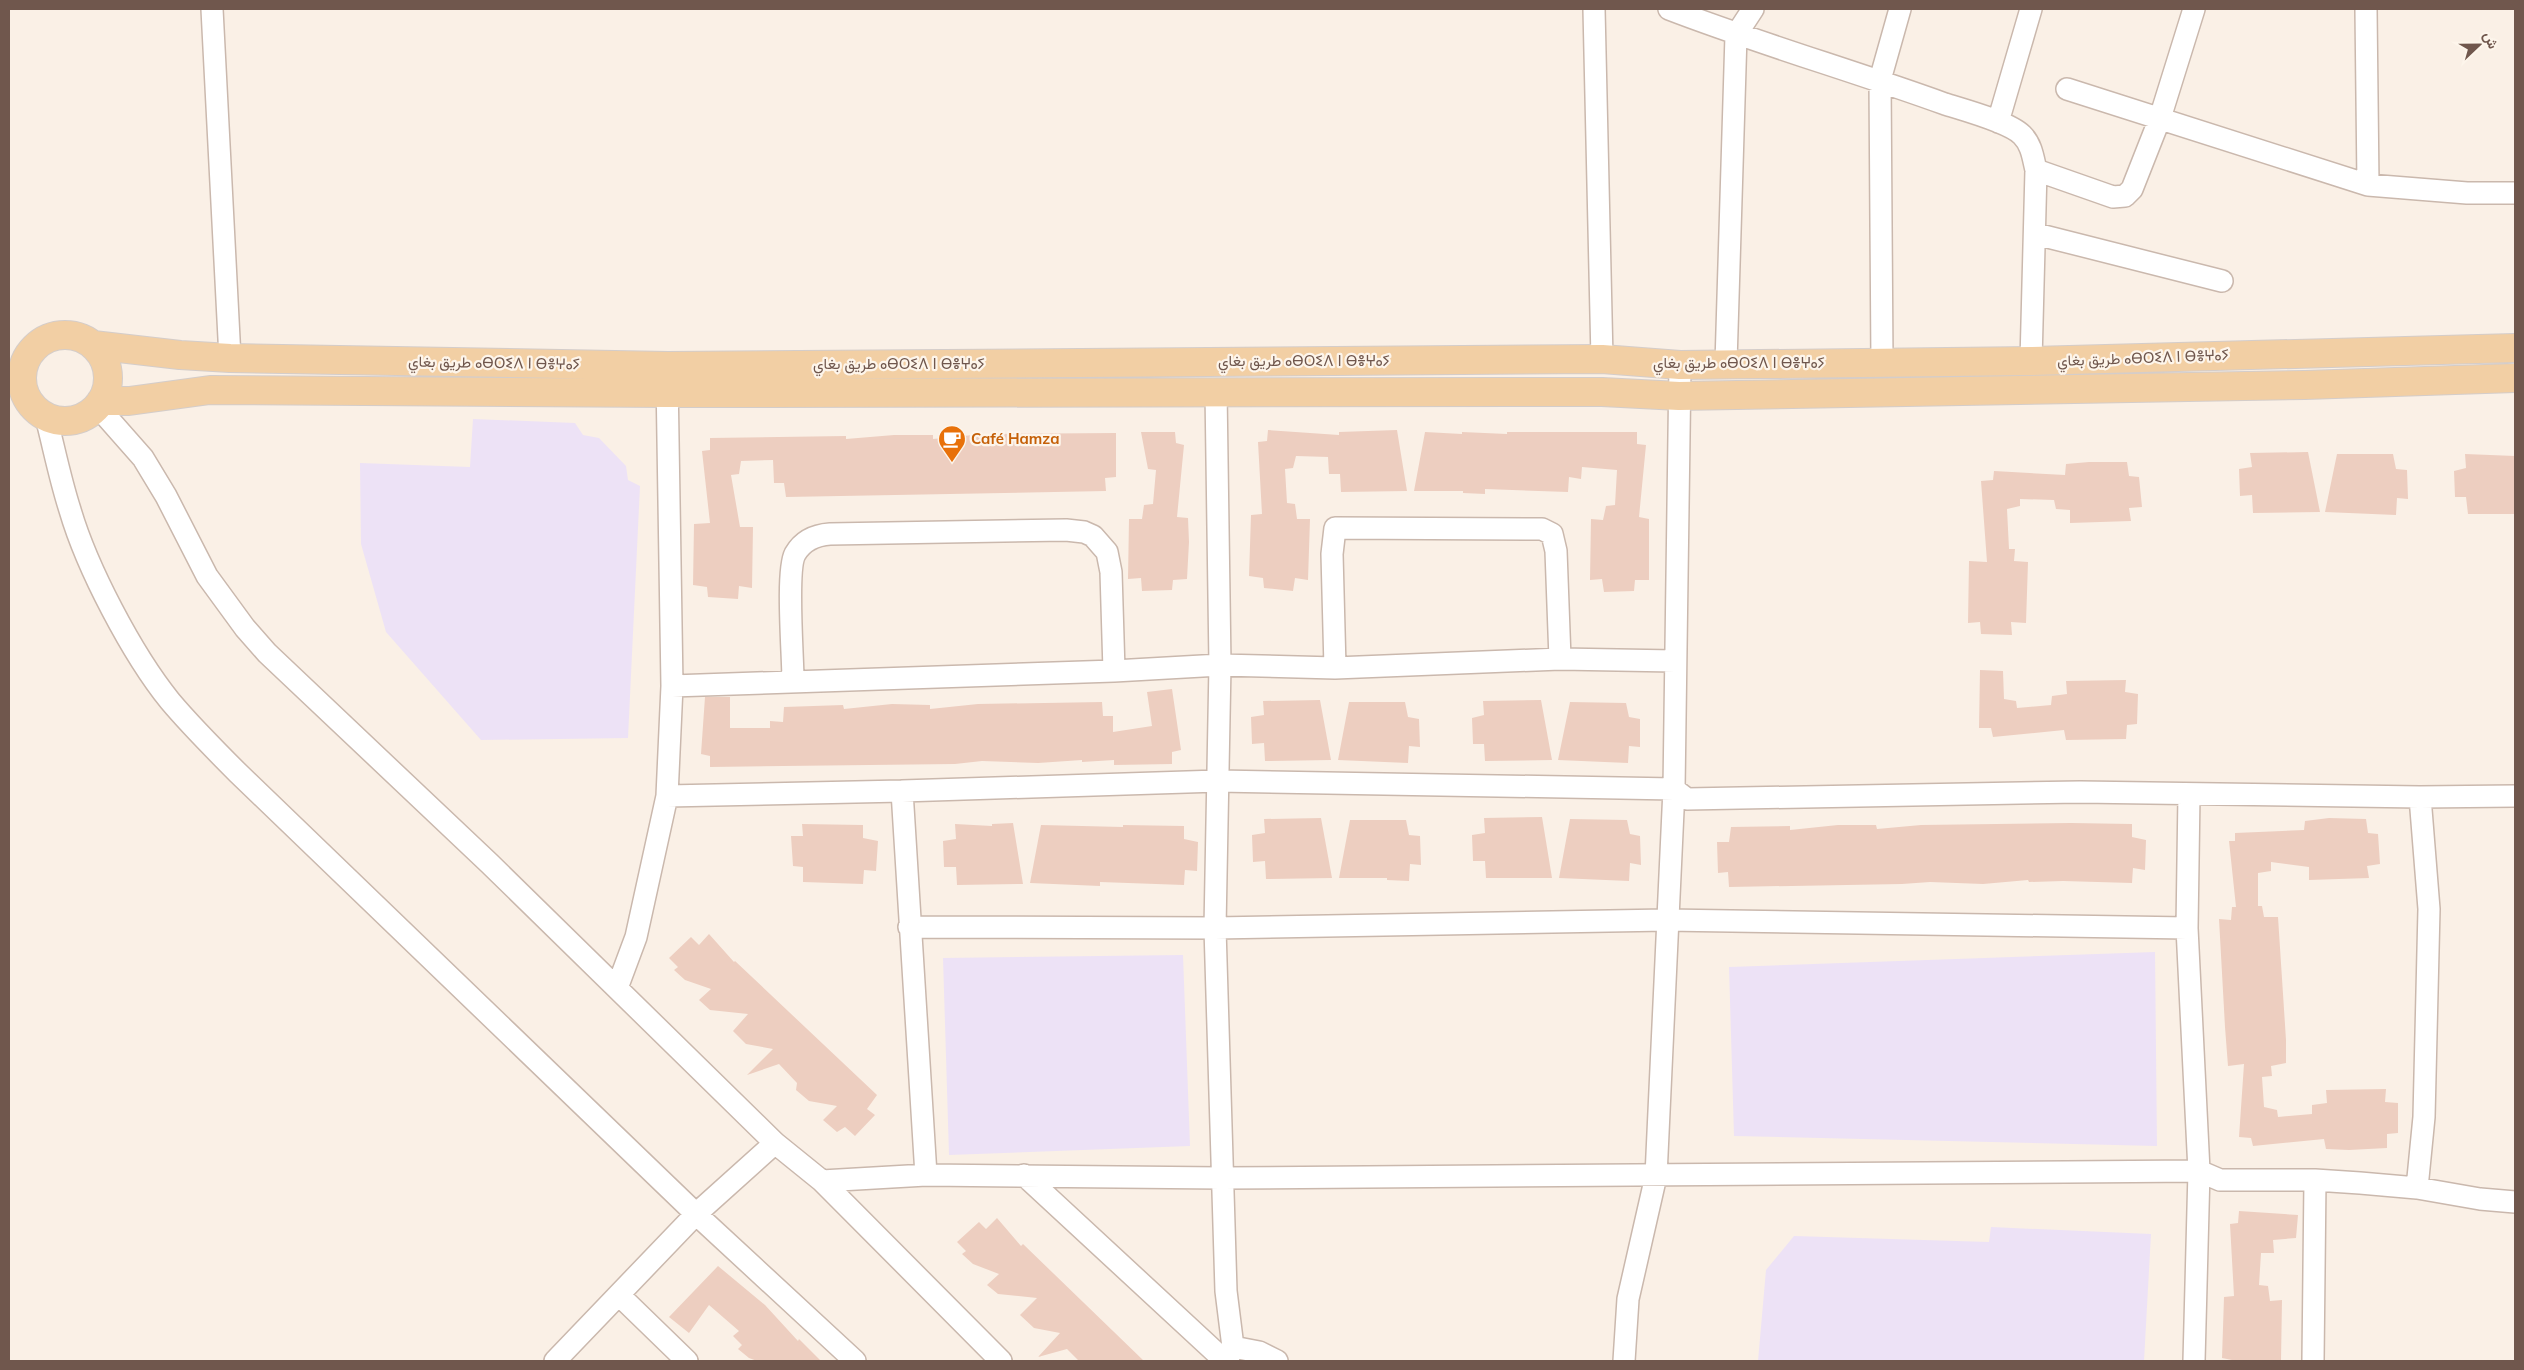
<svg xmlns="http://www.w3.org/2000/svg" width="2524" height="1370" font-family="Mulish,Vazirmatn,'Noto Sans Tifinagh',sans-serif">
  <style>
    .education { fill: #ede2f6 }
    .building { fill: #edcec0 }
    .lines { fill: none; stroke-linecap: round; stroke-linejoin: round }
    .minor-casing { stroke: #cab8ad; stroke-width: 24 }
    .major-casing { stroke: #d4cdca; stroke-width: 30 }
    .minor { stroke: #fff; stroke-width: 21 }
    .major { stroke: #f2cfa4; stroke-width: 28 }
    .labels { text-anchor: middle; stroke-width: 4.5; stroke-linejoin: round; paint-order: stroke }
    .street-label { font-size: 15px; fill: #70574d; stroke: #fdf5eb }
    .food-label { font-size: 15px; font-weight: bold; fill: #c56008; stroke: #fdf5eb; text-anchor: start }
  </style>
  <rect width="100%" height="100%" fill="#faf0e6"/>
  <path class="education" d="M473,419L575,423L583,435L599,438L626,466L628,480L640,486L628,738L481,740L386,632L361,544L360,463L470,467Z
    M2155,952L2157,1146L1734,1136L1729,967Z
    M1183,955L1190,1146L949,1155L943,958Z
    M1991,1227L2151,1234L2144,1361H1758L1766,1270L1794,1236L1989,1242Z"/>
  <path class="building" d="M1268,430L1339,435V432L1397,430L1407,491L1341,492L1340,474H1329L1328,457L1296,456L1293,468L1285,469L1287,503L1295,504L1297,519H1310L1308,580L1295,578L1293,591L1264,588L1263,578L1249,576L1251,515L1262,514L1258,442L1267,441Z
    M1141,432H1175L1176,443L1184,445L1177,517L1188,518L1189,542L1187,579L1173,580L1172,590L1142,591L1141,578L1128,579L1129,519H1142L1144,505L1153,504L1156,470L1148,469Z
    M1425,432L1462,434V432L1507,434V432H1637V444L1646,445L1639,517L1649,519V580H1635L1634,591L1604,592L1602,579L1590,580L1591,519L1603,520L1606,506L1615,505L1617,470L1582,467L1581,479L1569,477L1568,492L1485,489V494L1463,493V491H1414Z
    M1116,433V477L1105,478L1106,491L786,497L784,483H774L773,460L741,461L739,474L731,475L740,527H753L752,588L739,586L738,599L708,597L707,587L693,585L694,524L710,523L702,451L710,450V438L846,436V439L894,435H933V439L983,434Z
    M2308,452L2320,512L2253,513L2252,495L2240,496L2239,469L2252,467L2250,453Z
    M2337,454H2393L2396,469L2407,470L2408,499L2397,498L2396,515L2325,512Z
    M2465,454L2515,456V514H2468L2466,497H2455L2454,471L2466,468Z
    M2089,462H2127L2129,476L2139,477L2142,507L2129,508L2131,521L2070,523V510L2056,509L2054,500L2020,499V506L2007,509L2009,549H2015L2014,561L2028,562L2026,623L2011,622L2012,635L1981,634L1980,622L1968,623L1969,561L1987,562L1981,481L1993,480L1994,471L2065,475L2066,464Z
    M1980,670L2003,671L2004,699L2016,701L2017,708L2051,705L2052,696L2067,694L2066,681L2126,680L2125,692L2138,694L2137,724L2127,725L2126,739L2066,740L2064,730L1993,737L1991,728H1979Z
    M1172,689L1181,750L1172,752V764L1114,765V760L1082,762V760L1038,763L982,761L955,764L710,767V756L701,754L705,697H730V728H770V721L783,722L784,707L843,705L844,709L892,704L930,705V709L978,704L1102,702L1103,716H1113V732L1152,726L1147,692Z
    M1320,700L1331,760L1265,761L1264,743L1252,744L1251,717L1264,715L1263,701Z
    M1541,700L1552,760L1485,761L1484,744H1473L1472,718L1484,715L1483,701Z
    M1349,702H1405L1408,717L1419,719L1420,747L1409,746L1408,763L1338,760Z
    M1570,702L1626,703L1629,717L1640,719V747L1629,746L1628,763L1558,760Z
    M1542,817L1552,878H1486L1485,861H1473L1472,835L1485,833L1484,818Z
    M1321,818L1332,878L1266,879L1265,861L1253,862L1252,835L1265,833L1264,819Z
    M2329,818L2366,819L2368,833L2378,834L2380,864L2367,866L2369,878L2309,880V867L2271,862V871L2258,873V906H2262L2264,917H2278L2286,1040V1063L2271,1066L2272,1076L2262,1077L2264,1107L2277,1110L2278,1117L2312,1114V1105L2327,1103L2326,1090L2386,1089L2385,1102L2398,1103V1133L2387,1134V1148L2349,1150L2326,1149L2324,1139L2253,1146L2251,1138L2239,1137L2244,1064L2228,1066L2225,1027L2219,919L2231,920L2232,907H2236L2229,841H2235V833L2304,830L2305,821Z
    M1570,819L1627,820L1630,834L1640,836L1641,865L1630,863L1629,881L1559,878Z
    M1350,820H1406L1409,835L1420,836L1421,865L1410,864L1409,881L1387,880V878H1339Z
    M1013,823L1023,884L957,885L956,867H944L943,841L956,839L955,824L992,826V824Z
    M2071,823L2132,824V837L2146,840L2145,870L2133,868L2132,883L2063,881L2029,882L2028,880L1983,884L1930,882L1902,884L1729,887L1728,872L1718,873L1717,842H1729L1731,827L1790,826V830L1838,825H1876L1877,829L1921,825Z
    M802,824L863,825V838L878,841L876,871L864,870L863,884L803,882V867L793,866L791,836H803Z
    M1041,825L1123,827V825L1184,826V839L1198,842L1197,871L1185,870L1184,885L1100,882V886L1030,883Z
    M709,934L734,962L735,961L877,1095L867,1109L875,1115L855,1136L845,1127L837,1132L823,1120L837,1106L809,1101L796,1090L797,1083L779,1064L747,1075L773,1049L746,1044L733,1031L748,1014L710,1010L699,1000L711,989L685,980L674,970L678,967L669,958L691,937L699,945Z
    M2239,1211L2298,1215L2296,1238L2273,1240L2274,1253H2261L2259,1285L2268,1286L2270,1301L2282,1300L2281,1361H2237L2222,1358L2224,1297L2234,1296L2230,1224L2238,1223Z
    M997,1218L1021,1246L1023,1244L1144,1361H1079L1067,1349L1038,1357L1060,1333L1034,1328L1020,1315L1037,1298L998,1294L987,1285L999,1274L973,1264L962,1254L966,1251L957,1242L979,1222L986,1229Z
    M718,1266L765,1305L798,1341L799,1339L821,1361H757L749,1358L738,1349L742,1345L733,1336L739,1331L709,1305L689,1333L669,1317Z"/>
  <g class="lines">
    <g class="minor-casing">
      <path id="minor" d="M212,9L230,358
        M1594,9L1602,359
        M1669,9C1760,44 1854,71 1945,104C1964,110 2009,122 2022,135C2032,145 2033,158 2036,170L2031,361
        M2366,9L2368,185
        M2067,89L2368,185L2467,193H2515
        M1998,122L2031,9
        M2036,170L2113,197L2125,196L2132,189L2160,118L2194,9
        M2036,234L2222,281
        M1726,363L1736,35L1753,9
        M1882,363L1880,80L1900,9
        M1216,391L1220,665L1215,928L1226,1291L1233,1347L1227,1361
        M98,407L143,458L166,496L207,576L245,628L267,653L489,863L775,1143L822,1181L1001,1361
        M46,417C54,448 60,479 70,510C87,568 132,654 170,701C191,726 215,750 238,773L696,1214L855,1361
        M1335,668L1332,554L1335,528L1542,529L1552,534L1556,551L1560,659
        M793,681C793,656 786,571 795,554C803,540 816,535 830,534L1066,530L1084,532L1093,536L1107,552L1111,572L1114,671
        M672,686L1114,671L1220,665L1335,668L1560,659L1675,661
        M902,791L1218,781L1674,789L1687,799L2080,792L2420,797L2429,909L2424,1117L2417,1188
        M2189,794L2187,928L2199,1171L2194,1361
        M667,796L902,791L926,1175
        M2420,797L2515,796
        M909,927L1215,928L1666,920L2187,928
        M617,988L636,937L667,796L672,686L667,378
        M1024,1175L1225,1361
        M822,1181L926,1175L1221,1178L2199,1171L2220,1180H2315L2360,1183L2417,1188L2480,1199L2515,1202
        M619,1295L687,1361
        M1233,1347L1259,1352L1277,1361
        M555,1361L696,1214L775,1143
        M1624,1361L1628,1299L1656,1176L1674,789L1680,365
        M2313,1361L2315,1180"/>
    </g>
    <g class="major-casing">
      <path id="major" d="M22 378a43 43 0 1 1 86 0a43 43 0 1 1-86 0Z
        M93,345L180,355L230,358L668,366L1602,359L1680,365L2031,361L2515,348
        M101,401H129L210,390L667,393L1602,392L1679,396L2305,385L2515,378"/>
    </g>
    <use href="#minor" class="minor"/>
    <use href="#major" class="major"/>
  </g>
  <defs>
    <g id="cafe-pin" transform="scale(1.4375)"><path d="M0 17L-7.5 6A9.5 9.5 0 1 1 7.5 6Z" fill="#e8710a" stroke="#fdf5eb"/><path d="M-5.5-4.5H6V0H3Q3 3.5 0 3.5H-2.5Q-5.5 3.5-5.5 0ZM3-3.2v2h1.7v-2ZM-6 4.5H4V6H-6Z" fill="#fff"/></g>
  </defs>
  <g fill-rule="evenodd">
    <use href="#cafe-pin" x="952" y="439"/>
  </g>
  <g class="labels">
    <g class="street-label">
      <text transform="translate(2143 358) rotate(-2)" y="5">طريق بغاي ⴰⴱⵔⵉⴷ ⵏ ⴱⴻⵖⴰⵢ</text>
      <text x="1304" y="366">طريق بغاي ⴰⴱⵔⵉⴷ ⵏ ⴱⴻⵖⴰⵢ</text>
      <text transform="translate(494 363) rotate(1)" y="5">طريق بغاي ⴰⴱⵔⵉⴷ ⵏ ⴱⴻⵖⴰⵢ</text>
      <text x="1739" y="368">طريق بغاي ⴰⴱⵔⵉⴷ ⵏ ⴱⴻⵖⴰⵢ</text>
      <text x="899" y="369">طريق بغاي ⴰⴱⵔⵉⴷ ⵏ ⴱⴻⵖⴰⵢ</text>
    </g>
    <g class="food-label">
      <text x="971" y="444">Café Hamza</text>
    </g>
  </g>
  <rect width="2524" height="1370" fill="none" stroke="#70574d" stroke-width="20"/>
  <g transform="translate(2479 45) rotate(68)" stroke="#fdf5eb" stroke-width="4" paint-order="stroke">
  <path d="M0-4L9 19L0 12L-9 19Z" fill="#70574d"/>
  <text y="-8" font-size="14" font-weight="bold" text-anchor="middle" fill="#70574d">ش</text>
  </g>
</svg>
